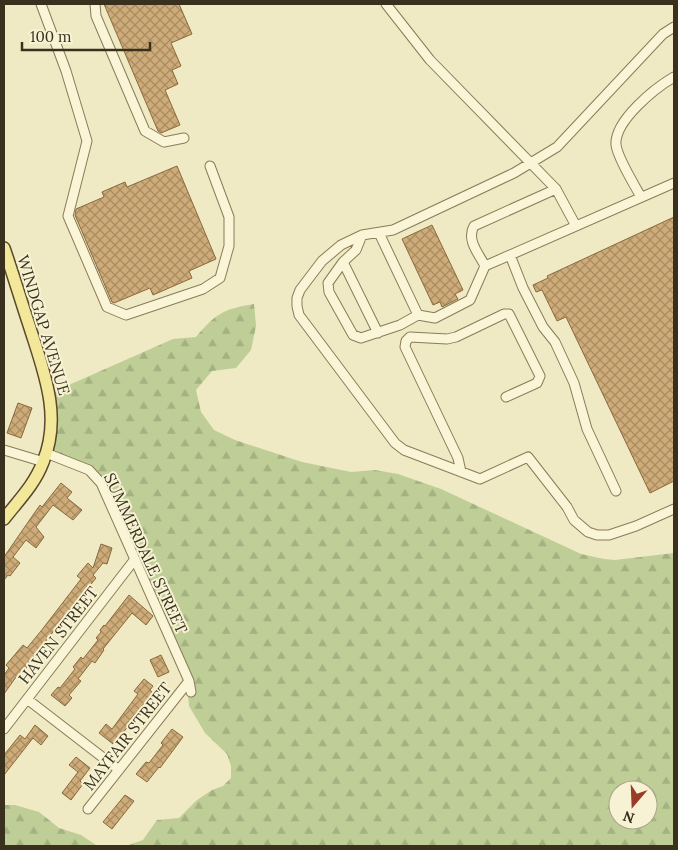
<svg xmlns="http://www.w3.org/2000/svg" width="678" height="850" font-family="Lora,serif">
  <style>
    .forest { fill: url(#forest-firs); fill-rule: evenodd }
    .building { fill: url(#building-cross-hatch); stroke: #8a693e }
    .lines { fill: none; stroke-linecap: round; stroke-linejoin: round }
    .minor-casing { stroke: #8a7b59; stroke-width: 11 }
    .major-casing { stroke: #58482e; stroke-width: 14 }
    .minor { stroke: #faf5d7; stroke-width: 9 }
    .major { stroke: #f3e79a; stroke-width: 11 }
    .labels { text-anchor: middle; stroke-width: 4; stroke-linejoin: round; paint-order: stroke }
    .street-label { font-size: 16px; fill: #39301e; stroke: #f6f2d3 }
  </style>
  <defs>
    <pattern id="forest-firs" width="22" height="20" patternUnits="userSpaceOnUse" patternTransform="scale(1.25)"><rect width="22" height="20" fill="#bece96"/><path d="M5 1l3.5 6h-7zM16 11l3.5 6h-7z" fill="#a4b181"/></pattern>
    <pattern id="building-cross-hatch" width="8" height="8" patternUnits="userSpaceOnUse" patternTransform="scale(1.25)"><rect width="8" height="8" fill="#ceab78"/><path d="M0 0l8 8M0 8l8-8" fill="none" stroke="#a88c62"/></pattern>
  </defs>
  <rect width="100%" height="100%" fill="#efeac3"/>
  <path class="forest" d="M254,304L256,326L251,350L236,368L212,371L196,390L201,412L214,430L235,440L302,462L351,472L375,470L398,474L441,489L581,554L604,559L615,560L674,553V846H126L143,840L157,820L179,818L197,800L212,790L223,786L231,778V766L227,754L205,733L189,706L188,694L193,683L104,483L50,452L53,392L173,339L196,337C216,313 224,309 254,304ZM618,790H648V820H618Z
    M4,805H15L39,812L59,828L81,835L96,845L103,846H4Z"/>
  <path class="building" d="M104,4H179L192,34L171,43L181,66L172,70L178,84L165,90L180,125L161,133L158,131Z
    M177,166L216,259L189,271L192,278L153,295L150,288L114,303L112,302L75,215L76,209L104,197L102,192L125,182L127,187Z
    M674,217V481L650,493L566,317L557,321L542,290L536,292L533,285L548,278L547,276Z
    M432,225L463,290L455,294L458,299L442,307L440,302L433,305L402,239Z
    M18,403L32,408L21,438L7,433Z
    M61,483L72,492L67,498L82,510L73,520L53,505L36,527L44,537L36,548L26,540L13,557L20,563L10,576L8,575L4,580V557L33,515L40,505L42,507Z
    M101,544L112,548L107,564L103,563L93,575L96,578L37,652L39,653L18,678L16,677L4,694V675L9,668L6,665L23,645L27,648L41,631L81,579L77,576L88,563L93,568Z
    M129,595L153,616L146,625L132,613L103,649L104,650L95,663L92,661L78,679L81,681L69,695L72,698L65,706L51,695L58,687L60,688L75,669L73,667L81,657L83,659L98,640L96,638L101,632L100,630L104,625L105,626Z
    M161,655L169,672L158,677L150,660Z
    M144,679L153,686L150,690L153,693L131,719L133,721L113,744L99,733L106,724L112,729L138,694L134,691Z
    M35,725L48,736L41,745L33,738L4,775V755L20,735L25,739Z
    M172,729L183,737L160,768L159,767L147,782L136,774L146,762L149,763L163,745L161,743Z
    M76,757L90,768L80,781L83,784L71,800L62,793L78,772L69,765Z
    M125,795L134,801L112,829L103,822Z"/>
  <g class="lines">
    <g class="minor-casing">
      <path id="minor" d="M41,4L66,71L87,141L68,216L107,307L126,315L203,289L220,278L229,246V217L210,166
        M95,4L96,16L145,131L164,142L184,138
        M386,4L430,60L556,189L576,226
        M674,27L663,34L557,147L514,173L393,230L362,235L341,245L322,261L300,290L297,298V306L299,315L395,443L404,450L480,479L528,457L567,507L574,520L588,532L597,535H609L636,526L674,509
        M641,197C634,184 618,159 616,145C614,121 655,88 674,77
        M379,233L418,315L435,318L470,300L485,266L674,183
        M362,235L356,250L343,262L328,283L329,292L353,335L361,338L400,325L418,315
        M510,255L523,288L543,327L555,342L574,383L587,429L616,491
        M343,262L378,333
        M485,266C479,254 466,240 474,226L556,189
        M4,450L44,462
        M46,453L89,470L101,483L189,681L191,692
        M461,472L458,458L405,347L406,341L410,337L447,339L456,337L504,314H509L540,376L537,383L506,397
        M27,699L119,770
        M4,729L135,559
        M88,809L189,681"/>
    </g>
    <g class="major-casing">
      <path id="major" d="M4,248C13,274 21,301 30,328C44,372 62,417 43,462C35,484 18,501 4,519"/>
    </g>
    <use href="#minor" class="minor"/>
    <use href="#major" class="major"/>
  </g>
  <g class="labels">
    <g class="street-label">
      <text transform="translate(44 325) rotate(73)" y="6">WINDGAP AVENUE</text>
      <text transform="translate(146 553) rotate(65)" y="6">SUMMERDALE STREET</text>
      <text transform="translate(58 635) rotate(-52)" y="6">HAVEN STREET</text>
      <text transform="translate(127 736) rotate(-52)" y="6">MAYFAIR STREET</text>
    </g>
  </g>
  <rect width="678" height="850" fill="none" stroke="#39301e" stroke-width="10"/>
  <g transform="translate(633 805) rotate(199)"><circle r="24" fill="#f6f2d3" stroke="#aaa48b"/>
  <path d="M0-4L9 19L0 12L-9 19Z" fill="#9b3a28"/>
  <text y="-8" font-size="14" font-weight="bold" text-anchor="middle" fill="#39301e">N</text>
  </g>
  <path d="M22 42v8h128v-8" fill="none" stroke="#39301e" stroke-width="2.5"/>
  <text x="30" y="42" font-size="15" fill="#39301e" stroke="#f6f2d3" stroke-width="4" paint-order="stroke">100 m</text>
</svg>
